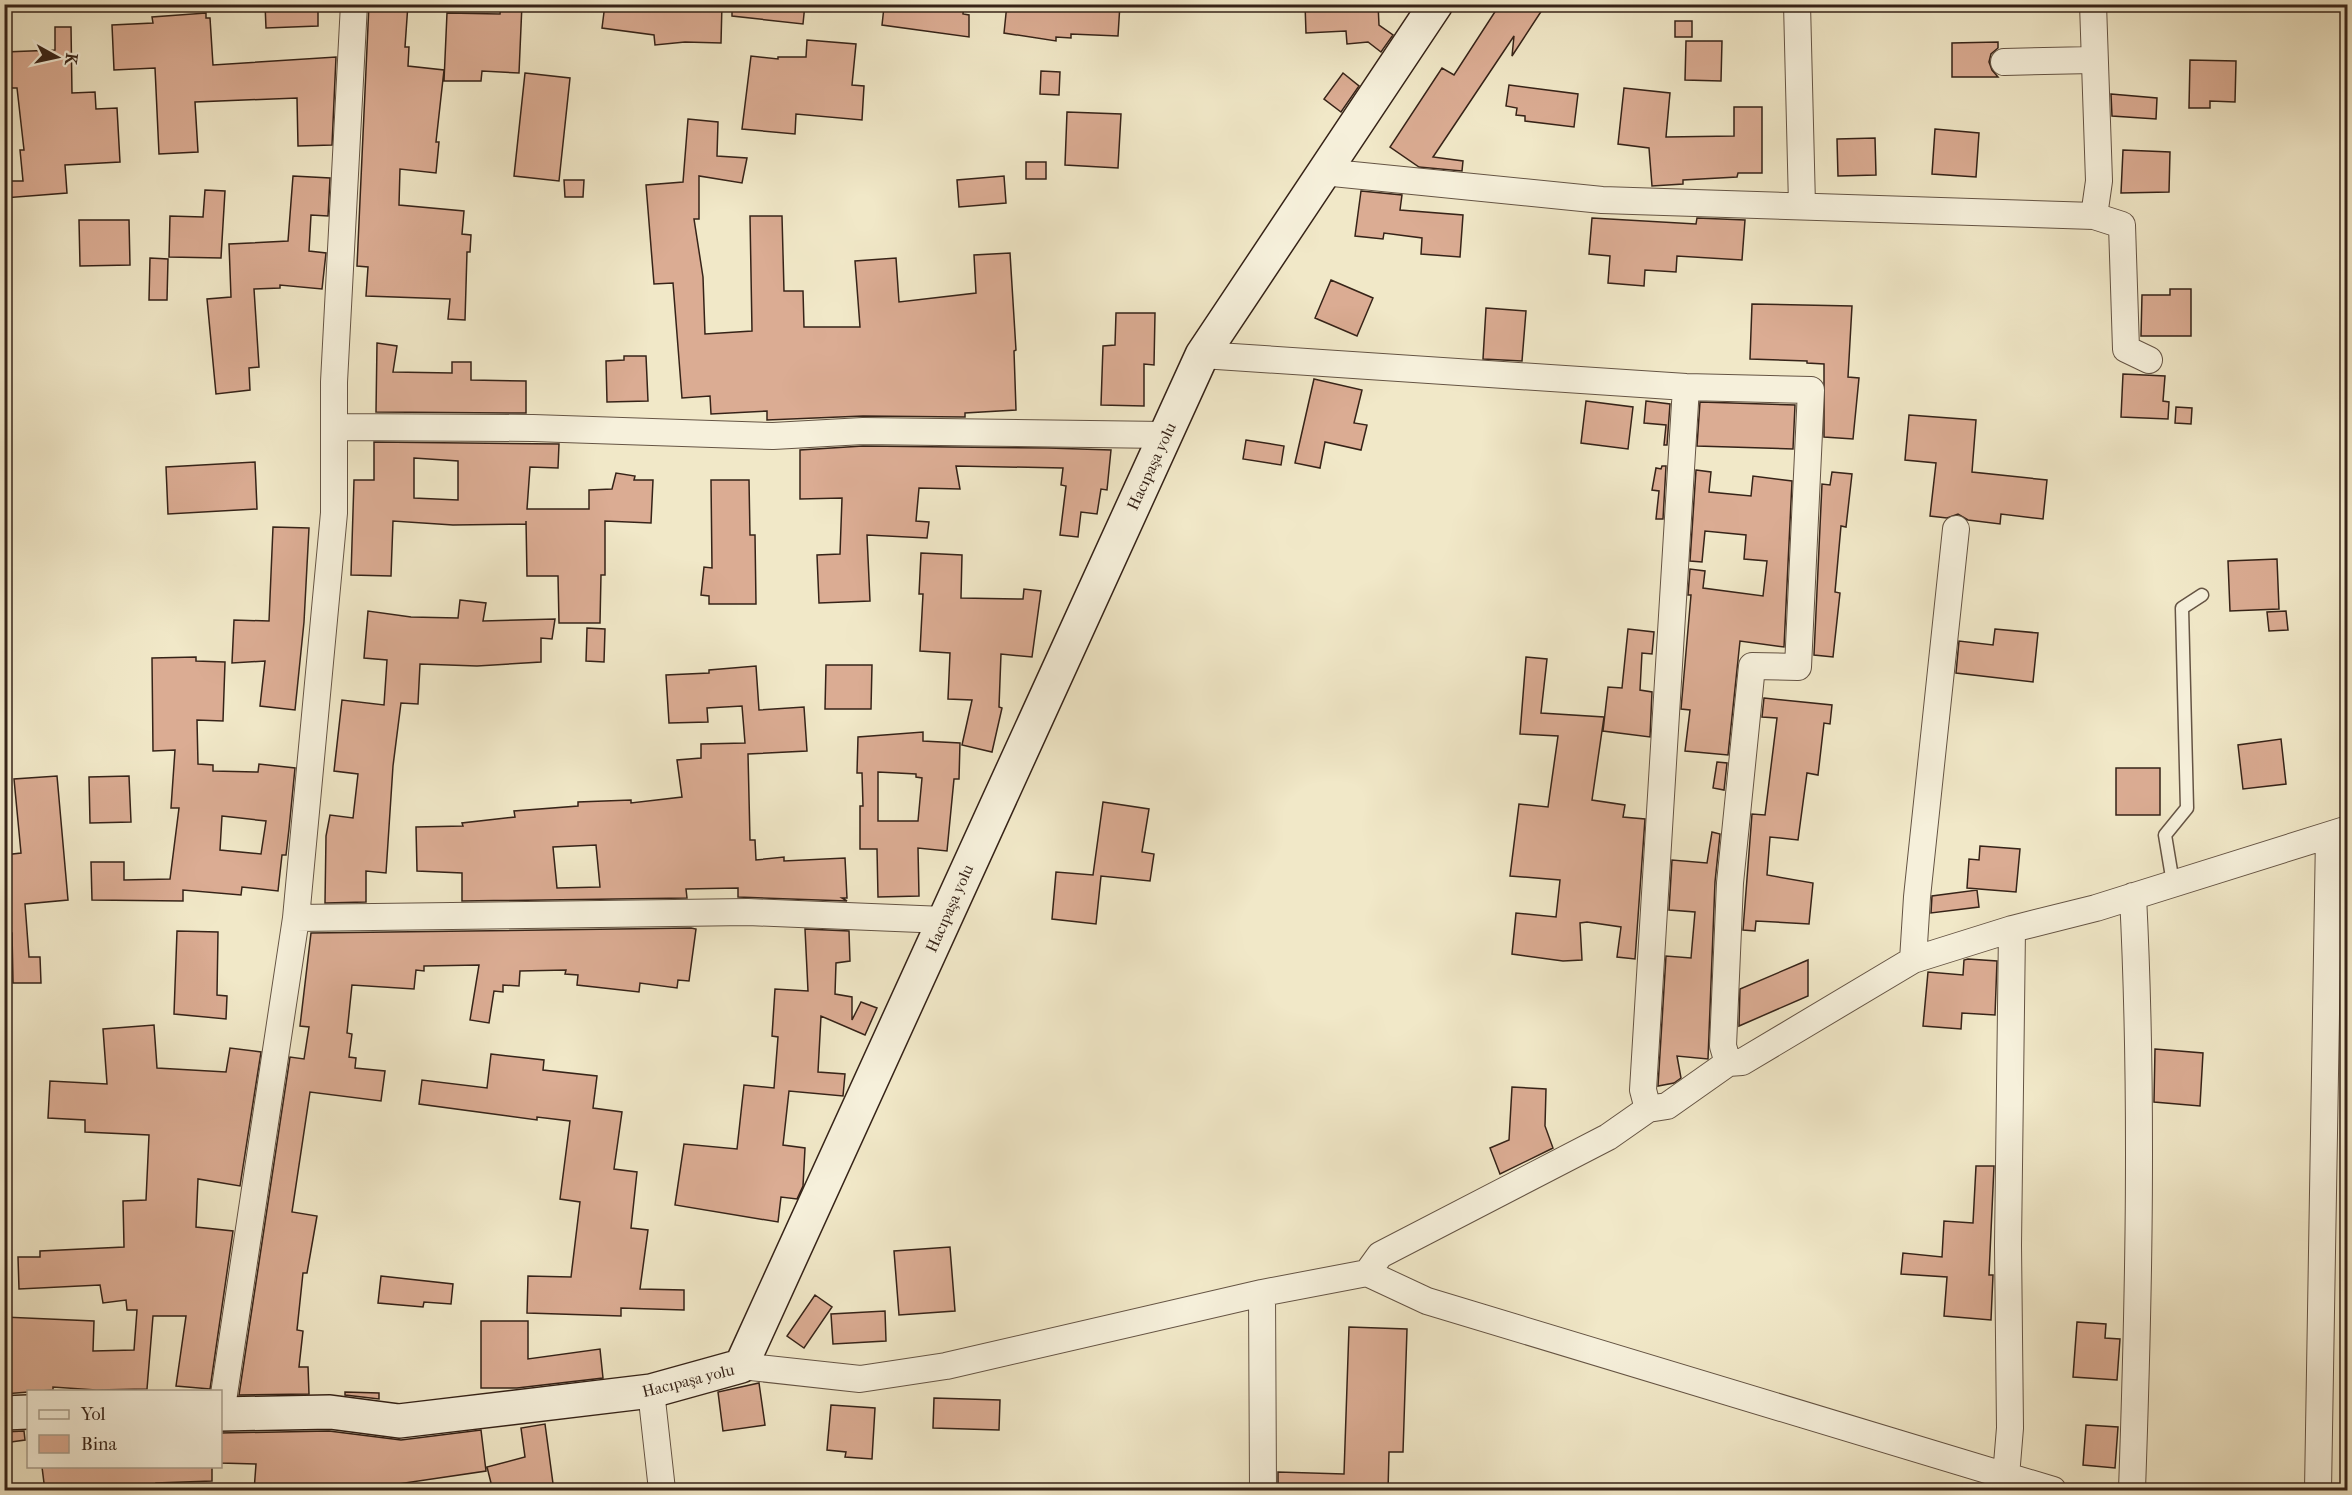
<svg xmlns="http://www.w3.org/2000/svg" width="2352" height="1495" font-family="'IM FELL French Canon',serif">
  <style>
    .building { fill: #dbac93; stroke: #362318; stroke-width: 1.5; fill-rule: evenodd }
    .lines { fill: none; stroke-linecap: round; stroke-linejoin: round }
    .lane-casing { stroke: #655444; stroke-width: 15 }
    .street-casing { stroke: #655444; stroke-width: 28 }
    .secondary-casing { stroke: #362318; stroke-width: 36 }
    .lane { stroke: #f6f0db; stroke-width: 12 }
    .street { stroke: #f6f0db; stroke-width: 26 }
    .secondary { stroke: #f6f0db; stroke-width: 33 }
    .labels { text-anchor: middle; stroke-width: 5; stroke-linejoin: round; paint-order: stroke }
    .street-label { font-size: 16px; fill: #362318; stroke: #f6f0db }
  </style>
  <rect width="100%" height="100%" fill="#f1e8c8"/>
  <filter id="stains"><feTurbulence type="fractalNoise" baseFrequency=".00333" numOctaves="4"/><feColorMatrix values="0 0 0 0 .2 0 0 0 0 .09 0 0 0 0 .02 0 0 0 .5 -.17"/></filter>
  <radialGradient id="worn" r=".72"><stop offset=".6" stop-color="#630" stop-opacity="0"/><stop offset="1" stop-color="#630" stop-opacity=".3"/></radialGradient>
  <path class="building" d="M265,4H318V26L266,28Z
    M369,4H408L405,47H409L408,66L444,70L436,142H439L436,173L400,169L399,205L464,211L462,234L471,235L470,252H467L465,320L448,319L450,299L366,296L368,267L357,266Z
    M501,4H522L519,73L482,71L481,81H444L447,13L500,14Z
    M605,4L640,8L722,4L721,43L685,42L655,45L654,35L602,28Z
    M732,4H805L803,24L732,16Z
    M915,4H964L963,14L969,15V37L882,25L884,7L915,10Z
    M1007,4H1120L1118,36L1071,34V38L1056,37V41L1004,33Z
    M1305,4H1378L1379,25L1393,35L1381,52L1368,42L1347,44L1346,31L1306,33Z
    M1500,4H1546L1512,56L1514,36L1433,157L1463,161L1462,171L1419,167L1390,147L1442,68L1454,75Z
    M206,13V18H210L213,65L336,57L332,145L298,146L297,98L195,102L198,152L159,154L155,68L114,70L112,25L153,23L152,17Z
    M1675,21H1692V37H1675Z
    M55,27H71L72,93L95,92L96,109L117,108L120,162L65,165L67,193L4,198V181H23L20,150H24L17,88H6L5,52L55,50Z
    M807,40L856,44L852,85L864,86L862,120L796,114L795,134L742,129L751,56L778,59V57H806Z
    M1686,41H1722L1721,81L1685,80Z
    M1998,42V48L1991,54L1989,62L1992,70L1998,77H1952V43Z
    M2190,60L2236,61L2235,102L2210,101V108H2189Z
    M1041,71L1060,72L1059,95L1040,94Z
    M525,73L570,78L559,181L514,176Z
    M1343,73L1359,86L1341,112L1324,99Z
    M1509,85L1578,94L1574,127L1525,121V116L1516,115L1517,108L1506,106Z
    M1624,88L1670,93L1666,137L1734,136V107H1762V173H1738L1737,177L1683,180V184L1652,186L1649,148L1618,144Z
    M2111,94L2157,98L2156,119L2112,116Z
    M1067,112L1121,114L1118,168L1065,165Z
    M688,119L718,122L717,156L747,158L742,183L699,176V219H694L703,277L705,334L752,331L750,216H782L784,291H803L804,327H860L855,261L896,258L899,302L976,293L974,255L1010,253L1016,350L1014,351L1016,410L965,413V417L863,416L767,420V411L711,414L710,396L682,398L673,283L654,284L646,185L683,182Z
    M1935,129L1979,133L1976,177L1932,174Z
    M1875,138L1876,175L1838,176L1837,139Z
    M2123,150L2170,152L2169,192L2121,193Z
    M1026,162H1046V179H1026Z
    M293,176L330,178L328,216L311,215L309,251L326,253L322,289L280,285V288L254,289L259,367L249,368L250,390L216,394L207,299L231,297L229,244L288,241Z
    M1004,176L1006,203L959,207L957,180Z
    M564,180H584L583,197H565Z
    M205,190L225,191L221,258L169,257L170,216L203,217Z
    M1361,191L1402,195L1400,210L1463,215L1460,257L1421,254L1422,238L1384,233L1383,239L1355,236Z
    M1592,218L1696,224L1697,218L1745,220L1742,260L1677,256L1676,272L1645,270L1644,286L1608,283L1610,256L1589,254Z
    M79,220H129L130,265L80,266Z
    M150,258L168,259L167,300H149Z
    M1331,280L1373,298L1357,336L1315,318Z
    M2170,289H2191V336H2141L2142,295H2170Z
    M1752,304L1852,306L1848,377L1859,378L1853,439L1824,437V364L1807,363V361L1750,359Z
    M1486,308L1526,311L1522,361L1483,359Z
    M1116,313H1155L1154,365L1144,364V406L1101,405L1103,346L1115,345Z
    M377,343L397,346L393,372L452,373V362H471V380L526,381V413L376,412Z
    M624,356H646L648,401L607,402L606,361L624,360Z
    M2123,374L2165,376L2163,401L2169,402L2168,419L2121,417Z
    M1314,379L1362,390L1354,423L1367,425L1361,450L1325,442L1320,468L1295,463Z
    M1586,401L1633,407L1628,449L1581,443Z
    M1646,401L1670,404L1667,445H1664L1666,425L1644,423Z
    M1700,402L1795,405L1793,449L1697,446Z
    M2176,407L2192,408L2191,424L2175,423Z
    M1909,415L1976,420L1972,472L2047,480L2043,519L2001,514L2000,524L1968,520L1958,514L1947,518L1930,516L1936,463L1905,460Z
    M1246,440L1284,446L1281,465L1243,459Z
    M374,442L559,444L558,468L530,467L527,509H589V490L612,489L616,473L635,476L634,480H653L651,523L605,521V575H601L600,623H559L558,576H527L526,521V524L453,525L393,521L391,576L351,575L354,480H374ZM414,458L458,461V500L414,498Z
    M863,446L1048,448L1111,450L1107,490L1101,489L1097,514L1081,512L1078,537L1060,535L1066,486L1061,485L1063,468L956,466L960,489L919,488L916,521L929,522L927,538L867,535L870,601L819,603L817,555L840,554L842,498L800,499V450Z
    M255,462L257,509L168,514L166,467Z
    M1662,466H1666L1663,519H1656L1659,491L1652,490L1656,468L1661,469Z
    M1696,470L1711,472L1709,492L1751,496L1753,476L1792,481L1784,647L1740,641L1728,755L1685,751L1690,710L1681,709L1691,595H1688L1690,569L1705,571L1703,588L1763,596L1767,561L1744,559L1746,535L1705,531L1702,562L1690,561Z
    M1832,472L1852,474L1846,527L1841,526L1835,592L1840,593L1833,657L1814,655L1822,484L1830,485Z
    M711,480H749L750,535H755L756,604H709V596L701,595L704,567L712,568Z
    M273,527L309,528L304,622L295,710L260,706L265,661L232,663L234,620L269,621Z
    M921,553L962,555L961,598L1023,599L1024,589L1041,591L1032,657L1001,654L999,707L1002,708L992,752L962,745L972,700L948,699L950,653L920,651L923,594H919Z
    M2277,559L2279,609L2230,611L2228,561Z
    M460,600L486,603L483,621L555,619L552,639L541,638V662L477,666L420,664L418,704L401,703L393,766L386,873L366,871V902L325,903L326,836L330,815L353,818L358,774L334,771L342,700L384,705L387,660L364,658L368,611L411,617L458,618Z
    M2286,611L2288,630L2269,631L2267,612Z
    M587,628L605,629L604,662L586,661Z
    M1628,629L1654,632L1652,654L1642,653L1640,690L1652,692L1650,737L1603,731L1608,687L1622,688Z
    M1995,629L2038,633L2033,682L1956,673L1959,641L1993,645Z
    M196,657V661L225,662L223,721L197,720L198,764L213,765V771L258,772L259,764L295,768L289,829L286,855H282L278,891L242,887L241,895L183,890V901L92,900L91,862H124V880L170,879L179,808H171L175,750L153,751L152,658ZM222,816L266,821L261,854L220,850Z
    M1526,657L1547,659L1541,713L1604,717L1592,800L1625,805L1623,817L1645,819L1635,959L1617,957L1621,927L1587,922L1580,923L1582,960L1563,961L1512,954L1516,913L1556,917L1560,880L1510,876L1519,804L1548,807L1558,736L1520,734Z
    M826,665H872L871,709H825Z
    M756,666L759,710L804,707L807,751L748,754L750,840H755L756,860L784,857V861L845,858L847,898H842L847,901L738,897V888L686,889L687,898L462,901V873L417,871L416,827L463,826L462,823L515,817L514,811L578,806V802L631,800V803L682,797L677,760L701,758V744L745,743L742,706L707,708L708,722L669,723L666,675L709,673V670ZM596,845L600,887L557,888L553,847Z
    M1764,698L1832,705L1830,724L1824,723L1818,775L1807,773L1798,840L1770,837L1767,875L1813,883L1809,924L1756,921L1755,931L1743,930L1752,814L1765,815L1777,718L1762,717Z
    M923,732V741L960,743L959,779H954L947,851L918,848L919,896L878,897L877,849H860V806H863L862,773H857L858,737ZM878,772L916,774V777L922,778L918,821H878Z
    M2281,739L2286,784L2243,789L2238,745Z
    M1717,762L1727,763L1724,790L1713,788Z
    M2116,768H2160V815H2116Z
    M57,776L68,900L25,904L29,957H40L41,983H13L12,933L4,934V855L21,853L14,779Z
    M129,776L131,822L90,823L89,777Z
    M1103,802L1149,809L1142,852L1154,854L1150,881L1101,876L1096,924L1052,919L1056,872L1093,875Z
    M1712,832L1720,834L1715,882L1708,1059L1677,1056L1681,1078L1674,1083L1658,1086L1666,956L1691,958L1695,912L1669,910L1672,860L1707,863Z
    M1980,846L2020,849L2016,892L1967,888L1969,859L1979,860Z
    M1977,890L1979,907L1931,913L1932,896Z
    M691,928L696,929L689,981L678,980L677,988L640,983L639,992L577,985L578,975L565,974L566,970L520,971L519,986L503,985V992L494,991L489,1023L470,1020L479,965L424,966V971L416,970L414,989L352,985L347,1033L352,1034L349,1057L356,1058L355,1068L385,1071L381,1101L310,1092L292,1212L317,1216L307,1273H303L297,1330L303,1331L299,1367H308L309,1394L239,1395L290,1057L304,1059L309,1027L300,1026L311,933Z
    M805,929L849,931L850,961L836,963L835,994L852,997V1020L861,1002L877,1008L865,1035L821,1016L818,1072L845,1074L843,1096L789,1091L783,1145L805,1148L803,1186L797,1199L781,1197L778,1222L675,1205L684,1144L737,1149L744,1085L774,1088L778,1037L772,1036L775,989L808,991Z
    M177,931L218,932L217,995L227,996L226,1019L174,1014Z
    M1968,959L1997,961L1995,1015L1962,1013L1961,1029L1923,1026L1928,972L1963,975L1964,960Z
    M1808,960V996L1739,1026L1740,989Z
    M154,1025L157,1068L226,1072L230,1048L261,1052L240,1186L198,1179L196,1227L233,1231L210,1389L176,1386L186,1316H153L147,1389L96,1390L53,1387V1390L4,1394V1317L94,1321L93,1351L134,1350L137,1310H127L126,1300L103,1303L100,1285L19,1289L18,1257H40V1251L124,1247L123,1201L146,1200L149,1135L85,1132V1120L48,1118L50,1081L107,1084L103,1029Z
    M2155,1049L2203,1053L2200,1106L2154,1102Z
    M491,1054L544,1060L543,1070L597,1076L593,1108L622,1112L614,1169L637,1172L631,1228L648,1230L640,1289L684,1290V1310L621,1308V1316L527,1313L528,1276L571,1277L580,1202L560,1199L570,1121L537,1117V1120L419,1104L422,1080L487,1088Z
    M1512,1087L1546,1089L1545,1126L1553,1148L1500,1174L1490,1148L1509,1140Z
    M1976,1166H1994L1989,1275H1993L1991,1320L1944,1316L1947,1277L1901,1274L1903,1253L1942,1257L1944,1221L1973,1223Z
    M950,1247L955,1311L899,1315L894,1251Z
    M381,1276L453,1284L451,1304L424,1302L423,1307L378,1303Z
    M815,1295L832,1307L804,1348L787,1336Z
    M885,1311L886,1341L833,1344L831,1314Z
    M481,1321H528V1359L600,1349L603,1378L517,1388H481Z
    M2077,1322L2106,1324L2105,1338L2120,1339L2117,1380L2073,1377Z
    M1349,1327L1407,1329L1403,1452H1389L1388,1491H1278V1472L1344,1474Z
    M759,1383L765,1425L723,1431L718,1392Z
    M345,1392L379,1393V1399L345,1395Z
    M934,1398L1000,1400L999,1430L933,1428Z
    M831,1405L875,1408L872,1459L845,1457L846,1452L827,1450Z
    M545,1424L554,1491H493L487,1467L525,1457L521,1428Z
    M2086,1425L2118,1427L2115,1468L2083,1465Z
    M481,1430L486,1471L377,1487L378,1491H254L256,1464L220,1463V1433L329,1431L401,1440Z
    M24,1431L25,1440L4,1443V1432Z
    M42,1467H212V1481L156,1483L157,1490L147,1491H45Z"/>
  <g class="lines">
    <g class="lane-casing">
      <path id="lane" d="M2173,883L2165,835L2187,808L2182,608L2202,595"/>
    </g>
    <g class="street-casing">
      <path id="street" d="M1797,4L1802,205
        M2004,62L2093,60
        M1323,172L1602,200L2094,216L2099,181L2093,4
        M2094,216L2122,225L2126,349L2149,360
        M1202,355L1686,387L1811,390L1798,667L1752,666L1730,883L1723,1046L1728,1063
        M334,427L533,428L773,436L863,431L1164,435
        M296,918L748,912L944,920
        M1913,960L1917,897L1956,529
        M1648,1109L1643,1090L1686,387
        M1367,1273L1380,1255L1608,1137L1648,1109L1667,1106L1728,1063L1742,1062L1913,960L2012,929L2096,908L2348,829
        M1262,1293L1263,1490
        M741,1366L860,1379L946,1366L1262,1293L1367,1273L1427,1301L2053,1490
        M651,1391L662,1490
        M221,1414L296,918L334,513V382L354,4
        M2006,1476L2010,1428L2008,1245L2012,929
        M2132,1490C2139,1292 2143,1094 2133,896
        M2318,1490L2329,836"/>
    </g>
    <g class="secondary-casing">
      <path id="secondary" d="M4,1413L28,1412
        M220,1414L330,1412L399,1421L651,1391L741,1366L1202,355L1436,4"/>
    </g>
    <use href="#lane" class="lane"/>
    <use href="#street" class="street"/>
    <use href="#secondary" class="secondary"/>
  </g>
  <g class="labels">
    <g class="street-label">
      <text transform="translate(1151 466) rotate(-65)" y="6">Hacıpaşa yolu</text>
      <text transform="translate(949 908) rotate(-66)" y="6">Hacıpaşa yolu</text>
      <text transform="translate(688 1380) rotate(-14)" y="6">Hacıpaşa yolu</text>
    </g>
  </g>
  <rect width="2352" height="1495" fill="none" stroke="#f1e8c8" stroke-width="24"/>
  <rect x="6" y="6" width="2340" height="1483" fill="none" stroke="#362318" stroke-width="3"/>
  <rect x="12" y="12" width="2328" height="1471" fill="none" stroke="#362318" stroke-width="1.5"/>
  <rect x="27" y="1390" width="195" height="78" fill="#f6f0db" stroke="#a99e8d" stroke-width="1.5"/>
  <rect x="39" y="1410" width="30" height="9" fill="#f6f0db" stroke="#a99e8d" stroke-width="1.5"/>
  <text x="81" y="1420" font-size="18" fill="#362318">Yol</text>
  <rect x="39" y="1435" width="30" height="18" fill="#dbac93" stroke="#a99e8d" stroke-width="1.5"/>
  <text x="81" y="1450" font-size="18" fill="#362318">Bina</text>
  <g transform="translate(57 57) rotate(98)" stroke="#f6f0db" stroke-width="4.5" paint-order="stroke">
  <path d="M0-4.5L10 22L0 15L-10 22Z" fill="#362318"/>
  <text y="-9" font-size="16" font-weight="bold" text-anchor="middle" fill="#362318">K</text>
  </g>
  <rect width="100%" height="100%" filter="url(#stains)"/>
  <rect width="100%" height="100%" fill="url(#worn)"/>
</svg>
